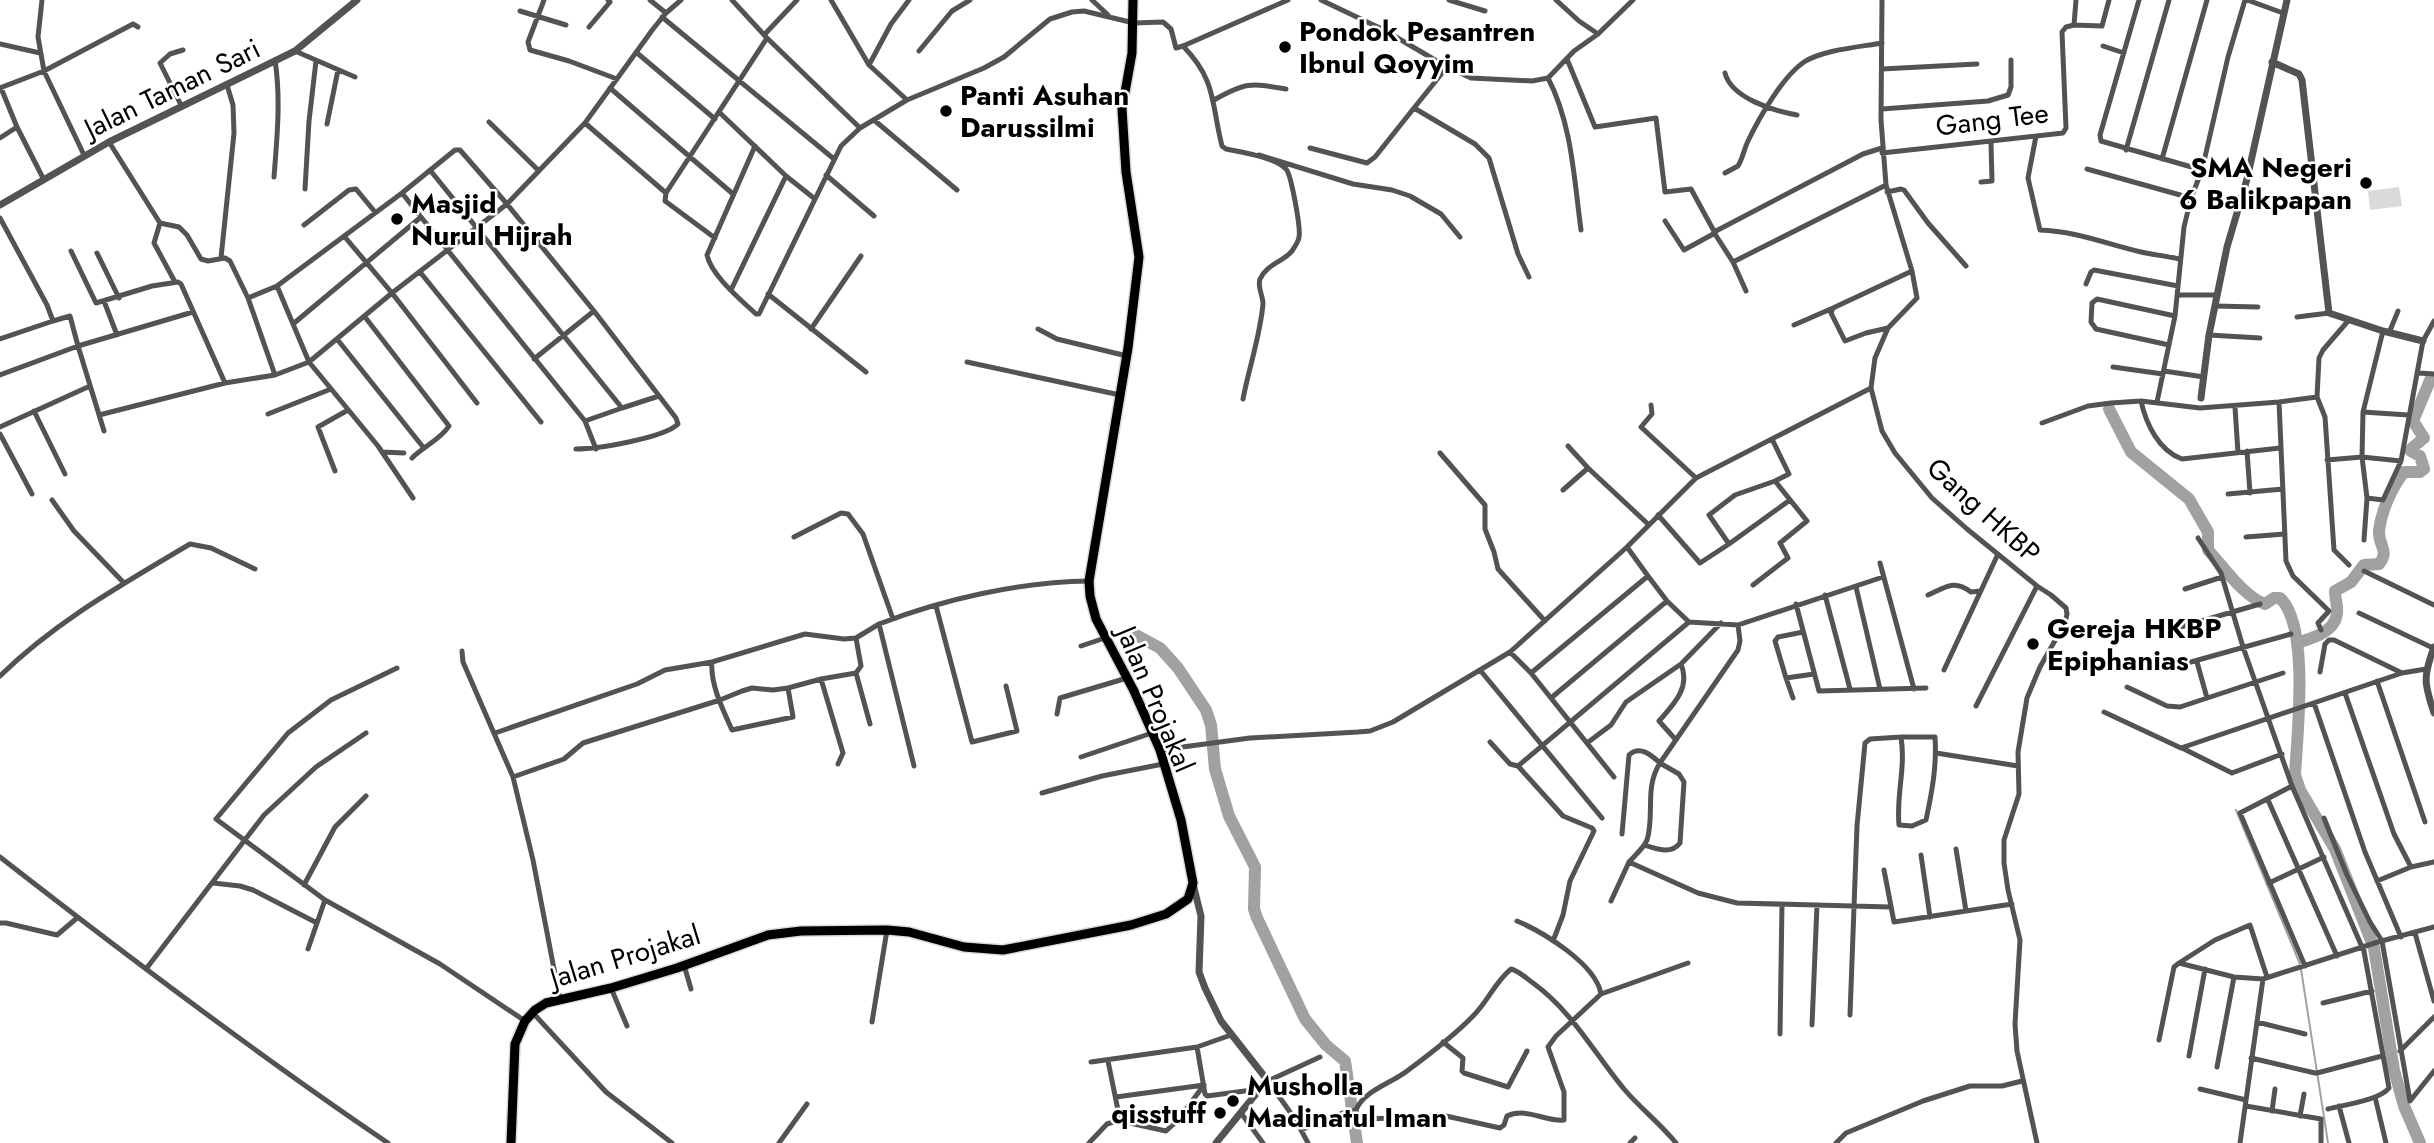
<svg xmlns="http://www.w3.org/2000/svg" width="2434" height="1143" font-family="Jost,sans-serif">
  <style>
    .green { fill: #dadada }
    .lines { fill: none; stroke-linecap: round; stroke-linejoin: round }
    .stream { stroke: #a1a1a1; stroke-width: 2 }
    .river { stroke: #a1a1a1; stroke-width: 12 }
    .primary-casing { stroke: #dbdbdb; stroke-width: 12 }
    .minor { stroke: #535353; stroke-width: 5 }
    .tertiary { stroke: #535353; stroke-width: 7 }
    .primary { stroke: #000; stroke-width: 9 }
    .poi-dot { fill: #000; stroke: #fff; stroke-width: 2.5 }
    .labels { text-anchor: middle; stroke-width: 5; stroke-linejoin: round; paint-order: stroke }
    .poi-label { font-size: 28px; font-weight: bold; fill: #000; stroke: #fff; text-anchor: start }
    .street-label { font-size: 28px; fill: #000; stroke: #fff }
  </style>
  <rect width="100%" height="100%" fill="#fff"/>
  <path class="green" d="M2399,187L2402,206L2370,210L2368,191Z"/>
  <g class="lines">
    <path class="stream" d="M2236,810L2300,964
      M2301,969L2328,1143"/>
    <path class="river" d="M2109,409L2131,452L2189,499L2208,532V550C2222,565 2245,598 2265,604L2274,598H2280C2310,626 2297,735 2295,775L2300,790L2335,849L2374,948L2394,1070L2404,1106L2420,1143
      M1134,634L1160,648L1178,668L1206,710L1211,725L1215,769L1229,816L1255,867L1254,909L1257,918L1305,1019L1326,1045L1345,1061L1357,1143
      M2297,643C2312,638 2334,633 2337,614C2338,605 2335,599 2335,591L2351,582L2364,565L2379,564C2390,551 2378,545 2379,531C2381,512 2392,487 2404,472H2420L2424,469L2420,456L2411,451L2412,448L2424,438L2413,421L2431,378"/>
    <g class="primary-casing">
      <path id="primary" d="M511,1143L515,1044L525,1021L535,1010L546,1003L611,988L677,968L768,935L801,931L887,930L909,932L964,947L1003,950L1131,925L1166,914L1188,899L1193,883L1181,820L1160,750L1134,691L1096,619L1090,596L1089,581L1128,348L1139,257L1126,172L1122,109L1132,53L1133,0"/>
    </g>
    <path class="minor" d="M42,0L38,37L44,71L84,155
      M544,0L528,42L530,50L569,61L617,79
      M650,0L666,13
      M732,0L767,38L860,128
      M831,0L869,65L907,100
      M1092,0L1108,15
      M1321,0L1384,30L1447,67L1471,78L1532,81L1548,78L1574,51L1598,34L1633,0
      M1449,0L1485,11
      M1556,0L1579,21L1598,34
      M1882,0L1881,120L1886,185L1912,271L1917,298L1888,328L1875,358L1871,388L1882,431L1895,453L1932,498L1967,529L2037,586L2051,595L2066,608L2067,614L2065,623L2040,667L2027,698L2018,752L2019,794L2004,840V863L2008,890L2020,940L2015,1024L2017,1051L2037,1143
      M2139,0L2100,135L2101,141L2202,170
      M2247,0L2283,13
      M520,11L566,25
      M662,17L834,159
      M2074,25L2076,0
      M589,27L610,2L608,0
      M764,35L797,0
      M0,44L40,53
      M1183,46C1217,81 1211,103 1222,146L1226,149C1241,152 1275,157 1286,169C1291,174 1301,228 1299,237C1299,240 1294,248 1292,251C1283,262 1267,264 1260,279C1257,287 1263,295 1263,304C1260,337 1249,367 1243,399
      M2103,46L2124,53
      M295,51L355,77
      M919,51L952,11L970,0
      M636,52L715,119
      M1567,59L1595,127L1656,118L1665,192L1691,189L1715,233L1684,250L1665,221
      M869,65L891,24L909,0
      M1447,67L1414,108L1475,144L1489,158L1518,254L1529,277
      M1882,69L1977,64
      M1725,73C1731,98 1774,111 1797,115
      M1548,78C1572,124 1574,179 1581,230
      M0,88L44,71L133,24L138,27
      M1,88L17,127L44,180
      M610,88L733,194
      M1214,100C1246,82 1250,83 1286,89
      M181,105L160,63L170,54L183,50
      M1882,109L1988,101L2008,95L2011,87V60
      M719,112L786,176L815,199
      M874,120L957,190
      M489,122L539,171
      M585,123L666,193L767,38
      M327,124L338,70
      M2036,136L2028,178L2040,230C2075,231 2107,244 2141,252C2154,255 2167,256 2179,259
      M0,138L17,127
      M109,142L160,223L179,227L187,235L201,259L208,261L225,258L230,261L248,298L275,375
      M755,146L707,255C711,275 741,300 756,314H759L841,146L860,128L907,100L984,68L1004,57L1050,19L1072,12L1084,11L1134,23L1163,22L1171,29L1176,48L1183,46L1288,0
      M1310,148L1367,163L1375,157L1414,108
      M2126,150L2169,0
      M1882,153L2063,133L2066,128L2062,32L2066,27L2074,25L2102,26L2109,0
      M1259,155L1353,184L1392,190L1410,196L1441,214L1460,237
      M2162,159L2207,0
      M2087,169L2191,198
      M430,170L622,408L659,396
      M1725,173L1738,166C1743,158 1744,149 1748,141C1759,118 1783,76 1804,62C1823,50 1859,47 1882,43
      M826,175L874,216
      M274,177C277,138 281,99 275,60
      M1981,182L1992,181L1991,143
      M305,189L309,121L316,61
      M1887,192L1901,189L1904,190L1928,223L1966,266
      M402,193L421,217
      M666,193L665,201L715,238
      M0,218L47,305L53,321L70,316L78,346L0,375
      M160,223L154,243L175,282
      M304,225L349,190L356,189L375,212
      M344,236L392,293L477,403
      M71,251L96,303L152,286L178,282L181,284L225,383
      M97,253L119,298
      M221,258L234,133L233,105L227,85
      M1733,262L1715,234L1716,231L1863,154L1882,148
      M420,272L541,422
      M2086,284L2091,272L2094,270L2178,286
      M277,286L309,362L378,446L413,498
      M731,290L786,176
      M1746,291L1733,262L1886,185
      M768,294L866,372
      M2178,295H2217
      M248,298L277,286L402,193L455,150H460L507,204L594,311L676,418L678,424C664,438 597,449 576,449
      M104,301L117,335
      M2215,306L2258,307
      M365,317L449,426C441,439 423,447 412,458
      M2297,317L2329,313
      M2348,321L2323,350L2319,358L2317,397L2325,417L2334,550L2349,565
      M293,324L421,217L585,421L622,408
      M1794,325L1833,308
      M1888,328L1866,333L1845,341L1831,313L1833,308L1912,271
      M811,329L861,256
      M1038,329L1057,339L1127,356
      M2389,333L2398,311
      M2209,335L2260,338
      M0,339L53,321
      M337,339L423,447
      M2169,345L2096,329L2091,322L2092,303L2097,299L2175,316
      M534,359L594,311
      M967,362L1120,395
      M2113,367L2163,374
      M2164,371L2204,377
      M2419,373L2434,374
      M2141,401C2146,424 2159,451 2182,459L2280,448
      M2157,402L2175,316L2184,227L2191,198L2202,170L2228,57L2245,0
      M2279,402L2317,397
      M1651,405L1652,414L1641,427L1696,478
      M2235,407L2238,453
      M34,411L65,474
      M2363,412L2408,415
      M268,414L331,389
      M99,415L225,383L275,375L309,362L392,293L507,204L585,123L653,29L666,13L681,0
      M585,421L596,449
      M2042,423L2088,406L2111,403L2141,401L2200,408L2279,402L2286,561L2293,576L2329,611L2318,623L2321,630
      M0,427L90,386
      M104,431L78,346L193,312
      M0,434L32,494
      M1568,446L1588,468L1649,525
      M2247,451L2250,493
      M382,452L404,453
      M1440,453L1485,505V529L1494,552L1498,569L1545,621
      M2327,460L2362,457L2401,461
      M335,471L318,427L348,410
      M1563,490L1588,468
      M2228,494L2283,489
      M2367,498L2383,500L2401,461L2423,341L2434,321
      M52,500L74,531L124,583
      M1658,515L1700,563L1729,544L1709,515L1735,495L1775,481
      M794,537L841,513L848,514L863,534L893,619
      M2246,537L2285,534
      M2198,538L2221,573L2243,647L2292,786L2362,947
      M2364,540L2367,498L2362,457L2363,412L2383,331
      M1729,544L1790,500
      M1627,547L1648,576
      M1880,563L1914,689
      M2364,571L2434,605
      M1753,585L1788,558L1780,543L1807,521L1775,481L1789,474L1772,439
      M1856,587L1880,689
      M2185,589L2222,577
      M1825,595L1850,689
      M1928,595C1946,587 1954,579 1971,592L1980,591
      M1796,604L1819,691L1926,688
      M936,606L972,742L1017,731L1006,686
      M2359,613L2433,648
      M2177,628L2260,604
      M1803,632L1778,637L1775,641L1786,678L1814,674
      M856,638L879,624
      M1081,646L1105,638
      M462,651L463,662L513,777L533,860L560,1000
      M1510,652L1531,673L1614,777
      M2197,662L2207,698
      M2173,667L2291,634
      M397,668L331,700L288,733L216,819L325,900L440,964L525,1021
      M1480,670L1602,818
      M1944,670L1998,554
      M2320,672L2325,644L2329,640H2334L2402,673
      M856,673L870,724
      M1531,673L1648,576L1667,601L1689,622L1738,625L1883,577
      M0,676C56,621 123,584 190,544L211,548L255,569
      M1786,678L1793,698
      M821,679L843,753L838,764
      M2377,681L2425,822
      M2127,687L2167,706L2180,707L2283,673
      M2345,693L2394,834L2411,867
      M1551,698L1667,601
      M2314,703L2365,852L2401,937
      M1976,706L2037,586
      M2104,712L2181,748L2402,673L2426,669
      M1057,714L1060,698L1127,678
      M495,733L637,684L665,670L712,662
      M1676,740L1659,721C1673,705 1691,688 1681,664
      M1490,742L1510,764L1518,766L1689,622
      M1587,743L1611,725L1626,702L1681,664L1721,623
      M2182,748L2232,773L2282,754
      M1160,750L1250,738L1358,732L1370,731L1393,722L1510,652L1627,547L1696,478L1871,388
      M1936,753L2018,766
      M1081,757L1152,733
      M914,766L879,624C944,599 1019,582 1089,581
      M1518,766L1563,816L1592,828L1594,831L1570,881L1563,915L1553,941
      M513,777L564,759L583,743L720,700L742,691L752,688L773,690L788,688L821,679L856,673L861,666L856,638L844,639L805,634L712,662C710,684 723,710 732,730L793,717L788,688
      M2292,786L2240,813L2305,966
      M1042,793L1102,776L1163,764
      M2268,800L2337,956
      M2324,818L2347,875L2370,922L2382,941L2410,1101L2434,1071
      M1622,834L1629,755C1640,745 1651,755 1660,763C1644,788 1655,815 1647,840C1644,848 1635,855 1629,862L1698,893L1737,903L1890,907
      M1644,845C1656,849 1671,855 1680,843L1684,782L1679,774L1660,763L1738,650L1740,641L1738,625
      M1956,849L1966,911
      M1921,855L1930,917
      M0,857C127,956 255,1053 388,1143
      M1884,870L1894,922L2012,904
      M2377,881L2411,867L2434,862
      M213,883L240,886L253,890L317,923
      M2269,883L2324,857
      M304,885L335,827L366,796
      M1611,901L1629,862
      M0,923H6L57,935L77,918
      M2415,933L2434,1001
      M308,949L325,900
      M2179,963L2215,940L2250,925L2267,977
      M684,965L691,989
      M146,969L264,815L316,767L366,733
      M611,988L627,1026
      M1601,994L1688,963
      M2323,1003L2372,991
      M533,1013L606,1092L672,1143
      M1850,1015L1857,826L1865,743L1870,739L1901,737H1935C1937,765 1932,792 1926,820L1912,826L1899,825C1896,795 1906,768 1901,737
      M872,1022L887,930
      M2257,1022L2305,1034
      M1812,1025L1817,905
      M1780,1034L1782,904
      M2159,1040L2174,967L2179,963L2234,977L2263,979L2378,942L2434,927
      M1443,1042L1463,1058L1462,1071L1464,1073L1508,1087L1527,1051
      M1197,1047L1205,1094L1207,1096L1260,1089
      M2400,1051L2434,1017
      M2189,1056L2205,969
      M2251,1058L2315,1073
      M1108,1061L1120,1120L1125,1122L1166,1131L1178,1120L1204,1085
      M1091,1062L1197,1047L1231,1035
      M2217,1067L2234,977
      M2317,1073L2382,1056
      M2200,1089L2246,1100
      M1116,1097L1204,1085
      M2375,1097L2386,1143
      M2246,1106L2321,1119V1143
      M2339,1106L2349,1143
      M2328,1109C2344,1105 2380,1100 2389,1088L2363,946
      M1356,1110C1363,1091 1392,1083 1407,1071C1430,1054 1454,1036 1474,1015C1488,1001 1495,982 1511,969C1519,971 1526,978 1533,983C1572,1011 1594,1053 1624,1089C1640,1108 1660,1123 1676,1143
      M2272,1111L2275,1089
      M1241,1113L1263,1143
      M2300,1116L2304,1094
      M1301,1130L1345,1112L1356,1110L1358,1116L1366,1119L1446,1116L1500,1128L1504,1125L1507,1116C1526,1107 1546,1122 1564,1120V1092L1548,1047L1556,1036L1601,994C1596,964 1543,932 1517,921
      M779,1143L807,1104
      M1089,1143L1107,1124L1120,1120
      M1308,1143L1295,1119L1268,1081L1320,1057
      M1630,1143L1635,1138
      M1836,1143L1846,1133L1923,1101L1970,1086H2002L2022,1081
      M2240,1143L2263,979"/>
    <path class="tertiary" d="M2272,62L2299,74L2302,80L2329,313L2383,331L2423,341
      M0,205L109,142L295,51L357,0
      M2201,398L2209,335L2227,247L2247,179L2287,0
      M2434,647C2423,677 2424,683 2434,713
      M1193,884L1201,916L1199,972L1205,988L1221,1021L1268,1081L1260,1089L1216,1143"/>
    <use href="#primary" class="primary"/>
  </g>
  <g class="poi-dot">
    <circle cx="1285" cy="47" r="7"/>
    <circle cx="946" cy="111" r="7"/>
    <circle cx="2366" cy="183" r="7"/>
    <circle cx="397" cy="219" r="7"/>
    <circle cx="2033" cy="644" r="7"/>
    <circle cx="1233" cy="1101" r="7"/>
    <circle cx="1220" cy="1113" r="7"/>
  </g>
  <g class="labels">
    <g class="poi-label">
      <text x="1299" y="41">Pondok Pesantren<tspan x="1299" dy="32">Ibnul Qoyyim</tspan></text>
      <text x="960" y="105">Panti Asuhan<tspan x="960" dy="32">Darussilmi</tspan></text>
      <text x="2352" y="177" text-anchor="end">SMA Negeri<tspan x="2352" dy="32">6 Balikpapan</tspan></text>
      <text x="411" y="213">Masjid<tspan x="411" dy="32">Nurul Hijrah</tspan></text>
      <text x="2047" y="638">Gereja HKBP<tspan x="2047" dy="32">Epiphanias</tspan></text>
      <text x="1247" y="1095">Musholla<tspan x="1247" dy="32">Madinatul Iman</tspan></text>
      <text x="1206" y="1123" text-anchor="end">qisstuff</text>
    </g>
    <g class="street-label">
      <text transform="translate(172 88) rotate(-26)" y="10">Jalan Taman Sari</text>
      <text transform="translate(1992 119) rotate(-7)" y="10">Gang Tee</text>
      <text transform="translate(1984 510) rotate(42)" y="10">Gang HKBP</text>
      <text transform="translate(1156 699) rotate(67)" y="10">Jalan Projakal</text>
      <text transform="translate(625 956) rotate(-17)" y="10">Jalan Projakal</text>
    </g>
  </g>
</svg>
